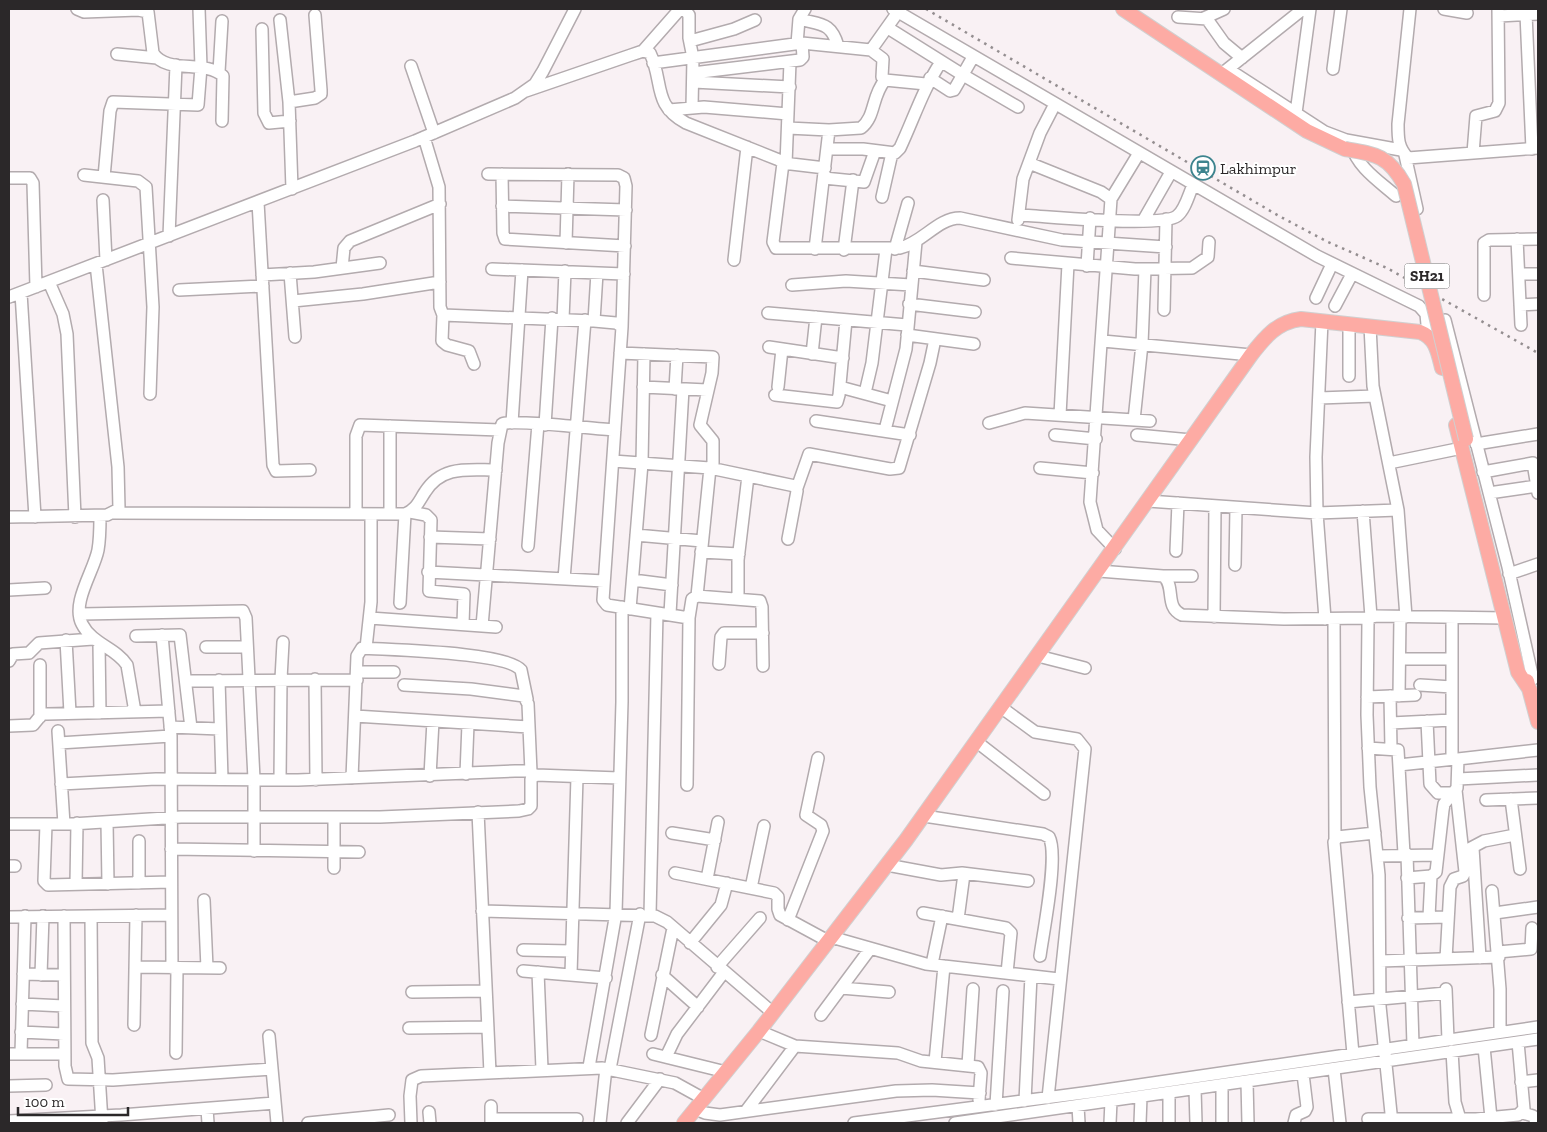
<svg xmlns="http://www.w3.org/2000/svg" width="1547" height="1132" font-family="'Zilla Slab',serif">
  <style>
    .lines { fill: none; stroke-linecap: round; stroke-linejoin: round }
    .minor-casing { stroke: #b3abae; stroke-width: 14 }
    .major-casing { stroke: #d0d0d0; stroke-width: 16 }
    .minor { stroke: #fff; stroke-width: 11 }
    .major { stroke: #fdaba4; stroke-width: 14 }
    .rail { stroke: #948e90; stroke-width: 2.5; stroke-dasharray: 2.5 5; stroke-linecap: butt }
    .major-bridge-casing { stroke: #d0d0d0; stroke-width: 16; stroke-linecap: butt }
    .major-bridge { stroke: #fdaba4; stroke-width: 14 }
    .labels { text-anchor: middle; stroke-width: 4; stroke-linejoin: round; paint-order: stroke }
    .shield { fill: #fff; stroke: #6b6869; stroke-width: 1 }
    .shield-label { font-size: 15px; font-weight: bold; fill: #2b2829 }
    .poi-label { font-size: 16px; fill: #2b2829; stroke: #fff; text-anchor: start }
  </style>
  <rect width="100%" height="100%" fill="#f9f1f4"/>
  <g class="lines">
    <g class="minor-casing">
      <path id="minor" d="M77,9L84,12L138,10L148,12L153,53C167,75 205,59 223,76L222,121
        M684,9L689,15V38L693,58L692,107
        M893,9L1317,256L1419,306L1426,314L1428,335
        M1410,9L1398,124C1398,139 1398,147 1408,158L1538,148
        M1444,9L1467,13
        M1526,14L1532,149
        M1499,16L1538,14
        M1178,17L1207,19L1224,43L1242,58
        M1204,18L1224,9
        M799,19C821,25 831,22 838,46
        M280,20L289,102
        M888,28L963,75L1018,107
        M262,29L264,113L269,123L290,121
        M690,41L734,29L755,20
        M797,44L799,19L805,9
        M871,50L883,59L882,77L885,80L926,84
        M643,51L680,9
        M117,54L157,58
        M653,63L802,43L871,50L898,12
        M411,66L434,133
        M1228,69L1325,132L1346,140L1401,150
        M1333,69L1341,9
        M219,72L222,21
        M1224,72L1303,9
        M693,73L800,60L803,57L802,43
        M930,78L950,91L954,90L973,57
        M694,82L790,87
        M526,91L631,55L643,51L650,53C664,82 652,105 686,123L779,160L783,163L773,242L776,248H900C922,243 938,218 960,218L1062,240L1166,247
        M669,110L704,107L788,114
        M1296,113L1310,9
        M788,128L829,130L861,128C876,116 871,97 885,80
        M424,137L439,187L440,307L443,315L594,321L616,323L622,327L603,600L607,605L689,618L687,785
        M1351,145C1358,168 1379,181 1396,196
        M827,149H863L895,153L900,148C914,118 923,89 941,62
        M1473,153L1476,116L1495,111L1499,103L1498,9
        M1405,155L1417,209
        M783,163L825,168
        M1029,163L1101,192L1111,199L1090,502L1097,530L1115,549
        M786,164L790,62
        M488,174L618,175L624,178L626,186L622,327
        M502,174L503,233L505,239L625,246
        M84,175L138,181L146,187L153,307L150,394
        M104,177L110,111L113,102L198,105L201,67L199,9
        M9,178H30L33,183L36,287
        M824,178L864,182L875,151
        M292,189L289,102L315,98L321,94V90L315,15
        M882,197L892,153
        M1111,199L1139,153
        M103,200L106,260
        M258,202L273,465L276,471L310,470
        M502,206L626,210
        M1019,215C1045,216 1161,228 1177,216C1185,210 1189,194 1193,185
        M1018,220L1023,179L1040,133L1055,104
        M1143,221L1171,172
        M169,236L176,65
        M1517,239L1521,325
        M566,243L568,174
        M815,249L829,130
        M895,249L908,203
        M844,250L853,180
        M1011,258L1135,269L1192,268L1208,257L1209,242
        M734,260L747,147
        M1087,266L1090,218
        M342,268L344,248L350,241L440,204
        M492,269L624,274
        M913,271L984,280
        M290,273L295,337
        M1519,274H1538
        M262,275L314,272L380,263
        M49,282L63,314L67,334L75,517
        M792,285L846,281L911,285
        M179,290L263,286
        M21,293L35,517
        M1484,295V243L1489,240L1538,239
        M9,297L415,141L515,98L535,84L543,71L575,9
        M1316,298L1332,264
        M293,301L363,294L440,282
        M909,304L975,312
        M1520,305L1538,304
        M1335,306L1352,274
        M1164,310L1166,219
        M768,313L907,325
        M443,315L442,341L447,345L469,351L474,364
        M563,319L565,271
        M1445,320L1508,567L1533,679
        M594,321L597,273
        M1322,321L1316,457L1317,513L1325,619
        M1349,324V376
        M1370,326L1373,386L1398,510L1406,617
        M907,335L974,344
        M1103,341L1251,355
        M769,347L843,358
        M620,353L713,357L712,373L700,425L713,441V469
        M812,354L816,317
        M643,387L707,390
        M778,387L782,349
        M840,387L892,401
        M675,389L677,355
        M865,393L872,363L886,249
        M775,395L837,402L839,395L846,320
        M1319,398L1375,396
        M1060,415L1068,264
        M1134,420L1142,344L1145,269
        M816,421L910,435
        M512,423L522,270
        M989,423L1025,413L1150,421
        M545,425L552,318
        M885,430L906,349L916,242
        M1055,435L1096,439
        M1137,435L1191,440
        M1476,444L1538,434
        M613,461L710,468L795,486L797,491L788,539
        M1389,463L1462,448
        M1040,468L1093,473
        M1483,472L1533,463L1538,493
        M797,488L809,454L890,469L899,468L930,363L935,339
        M1489,493L1537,486
        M1148,501L1317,513L1398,510
        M1363,511L1371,617
        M410,512L426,515L431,520L429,591L464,594L463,624
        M115,513L405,514C416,510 419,501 425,492C442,465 468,470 496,470
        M390,513V426
        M356,514V436L360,425L500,430
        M100,516C100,527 100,539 98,550C94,571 71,603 82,624C92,644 116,648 127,665L135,712
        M9,517L107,515L119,509L118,467L96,264
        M636,535L702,541
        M430,537L490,539
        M528,546L538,424
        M1176,551L1178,503
        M701,552L739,554
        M1235,565L1236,508
        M1099,571L1163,576C1176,586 1164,607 1182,615L1284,619L1369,618
        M428,572L604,581
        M1509,574L1538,564
        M1163,576H1192
        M564,579L585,320
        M633,580L672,585
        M9,590L45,588
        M697,596L710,468
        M738,598V560L748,476
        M400,603L405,514
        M630,609L642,463L644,354
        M81,614L243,611L246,618L254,779V851
        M670,614L683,389
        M1214,617L1215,507
        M370,618L496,627
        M689,618L692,599L697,596L760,601L762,607L763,666
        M1452,618V756L1453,759H1458
        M1334,619L1335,839
        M482,626L498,443L502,424C514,419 596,429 615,430
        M162,635L171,736L172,968
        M136,636L180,635L191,728
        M66,640L70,713
        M99,644L100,713
        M206,647H247
        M366,648L371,602V514
        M1038,656L1085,668
        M1400,659H1452
        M9,661L13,654L29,653L39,643L93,639
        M719,664L721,637L724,633H763
        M357,672H394
        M315,679L316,780
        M219,680L222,779
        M186,681L357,680
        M404,685L471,689L524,696L528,704L531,772
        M1420,685L1452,687
        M1390,696L1391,749
        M1399,696L1400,617
        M1367,697L1415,695
        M1002,708L1035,732L1077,739L1085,749L1048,1098
        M355,716L529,727
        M40,717V665
        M1427,721L1430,784L1438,793H1453
        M1391,723L1452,720
        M9,726L33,725L42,714H47L169,711
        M170,727L220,729
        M58,731L64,824
        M977,742L1044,794
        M59,743L171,736
        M1368,748L1398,750L1404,854
        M1399,765L1455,759
        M466,774L468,724
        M430,776L433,721
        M352,778L357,656L362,648C390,650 507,652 521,670L527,699
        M1458,779L1538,775
        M280,780L281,679L283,642
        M61,784L156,779L298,780L515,771H527L536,775
        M1511,799L1520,869
        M1486,800L1538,798
        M478,812L490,1073
        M924,816L1043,834L1049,837C1059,855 1043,933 1040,956
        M107,822L108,884
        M9,824H72L181,817H380L519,811L528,809L531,806V779L536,775L619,778
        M46,824L44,881L48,885L171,882
        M672,833L715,840
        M139,841V883
        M1473,848L1480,958
        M171,849L359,852
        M1467,850L1484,841L1515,835
        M1407,854L1413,1045
        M1377,856L1438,855
        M887,865L941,875L962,873L1028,881
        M9,866H15
        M334,868V817
        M675,873L774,893L778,897V909L780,915L828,941
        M1407,878L1431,876L1436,872L1443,810L1444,804L1457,788L1458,759L1538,750
        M707,879L718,822
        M76,884L77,823
        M751,888L764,826
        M1492,891L1500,989V1032
        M204,900L207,968
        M482,911L655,916L667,922L773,1013
        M923,913L1006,928L1011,933L1007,973
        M1495,913L1538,907
        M650,915L657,613
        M64,916L65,1066L68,1079L113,1080L272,1069
        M91,916L92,1043L98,1058L102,1122
        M9,917L171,915
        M1429,917L1431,876
        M1408,918L1448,917
        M958,919L964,874
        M788,920L823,831L821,825L806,815L818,758
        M831,937L926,964L1059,979
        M690,943L721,905L727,883
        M523,950L571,951
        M1498,952L1531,949L1532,928
        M1446,959L1450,887L1454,879L1463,876L1465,872L1456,790
        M1380,961L1499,957
        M932,964L942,916
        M135,967L220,968
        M717,967L760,918
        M523,971L606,978
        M538,972L542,1069
        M23,974L63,975
        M571,974L577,777
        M41,975L43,916
        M662,975L698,1007
        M841,988L889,992
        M1446,989L1448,1040
        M412,992L486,991
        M1348,1002L1446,993
        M22,1004L64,1006
        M821,1015L870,949
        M134,1025L136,915
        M409,1028L488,1027
        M759,1031L795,1046L898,1053L921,1061L978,1067L981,1073L979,1100
        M21,1032L64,1034
        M651,1035L673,928
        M269,1036L277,1123
        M1484,1047L1491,1118
        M1452,1051L1455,1102L1460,1119
        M21,1053L25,916
        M176,1053L177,968
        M9,1054H65
        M653,1054L726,1072
        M1353,1054L1334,842L1337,837L1375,833
        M666,1057L677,1034L724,972
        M935,1062L944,966
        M968,1065L973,989
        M589,1067L616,913L622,702V607
        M610,1069L640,914
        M1334,1069L1340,1123
        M1247,1082L1248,1123
        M1521,1082L1538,1080
        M1222,1085V1123
        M9,1086L46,1085
        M1195,1089L1196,1123
        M1025,1101L1031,976
        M996,1105L1003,991
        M1078,1106L1079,1123
        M207,1109L208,1123
        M695,1109L705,1113L720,1115L896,1091L932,1090L980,1093
        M746,1111L795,1046
        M429,1112L430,1123
        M1523,1113L1533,1116L1537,1123
        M491,1119H577
        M1368,1119H1476L1518,1115L1524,1109L1518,1042
        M9,1121L121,1115L275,1103
        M308,1123L389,1115
        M411,1123L410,1096L412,1080L421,1076L602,1068L675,1083L704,1099
        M491,1123V1106
        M600,1123L606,1068
        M627,1123L660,1079
        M854,1123L1091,1092L1538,1027
        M955,1123L1538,1039
        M1110,1123L1111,1101
        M1140,1123L1141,1097
        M1169,1123V1093
        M1294,1123L1296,1115L1305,1111L1307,1107L1303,1074
        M1392,1123L1380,1006L1379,875L1370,787L1367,715L1368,621L1371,617L1377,616L1505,618"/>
    </g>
    <g class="major-casing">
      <path id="major" d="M1123,9L1307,131L1345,149
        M1456,425L1518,672L1530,690
        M1527,681L1538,722
        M684,1123L759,1031L906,840L1251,355C1265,337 1277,322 1301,319L1420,332C1436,338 1438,352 1442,368"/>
    </g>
    <use href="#minor" class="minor"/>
    <use href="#major" class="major"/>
    <path class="rail" d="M926,9L1279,216L1328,242L1387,268L1538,353"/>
    <g class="major-bridge-casing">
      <path id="major-bridge" d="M1345,149C1375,154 1388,155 1404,184L1466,439"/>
    </g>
    <use href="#major-bridge" class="major-bridge"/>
  </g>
  <defs>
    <g id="station-ring" transform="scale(1.25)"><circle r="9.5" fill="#fff" stroke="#3d848e" stroke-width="1.5"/><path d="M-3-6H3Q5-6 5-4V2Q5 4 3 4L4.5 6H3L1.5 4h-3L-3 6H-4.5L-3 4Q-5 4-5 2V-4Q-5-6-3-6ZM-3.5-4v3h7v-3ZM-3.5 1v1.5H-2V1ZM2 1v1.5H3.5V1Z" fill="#3d848e"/></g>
  </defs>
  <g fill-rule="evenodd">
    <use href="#station-ring" x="1203" y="168"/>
  </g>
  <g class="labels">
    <rect class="shield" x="1404.5" y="263.5" width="45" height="25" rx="4"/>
    <g class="shield-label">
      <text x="1427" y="281">SH21</text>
    </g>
    <g class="poi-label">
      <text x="1220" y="174">Lakhimpur</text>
    </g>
  </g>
  <rect width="1547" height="1132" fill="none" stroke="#2b2829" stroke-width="20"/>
  <path d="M18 1107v8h110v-8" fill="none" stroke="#2b2829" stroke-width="2.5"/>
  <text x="25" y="1107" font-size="15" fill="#2b2829" stroke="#ffffff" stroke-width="4" paint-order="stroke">100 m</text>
</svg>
